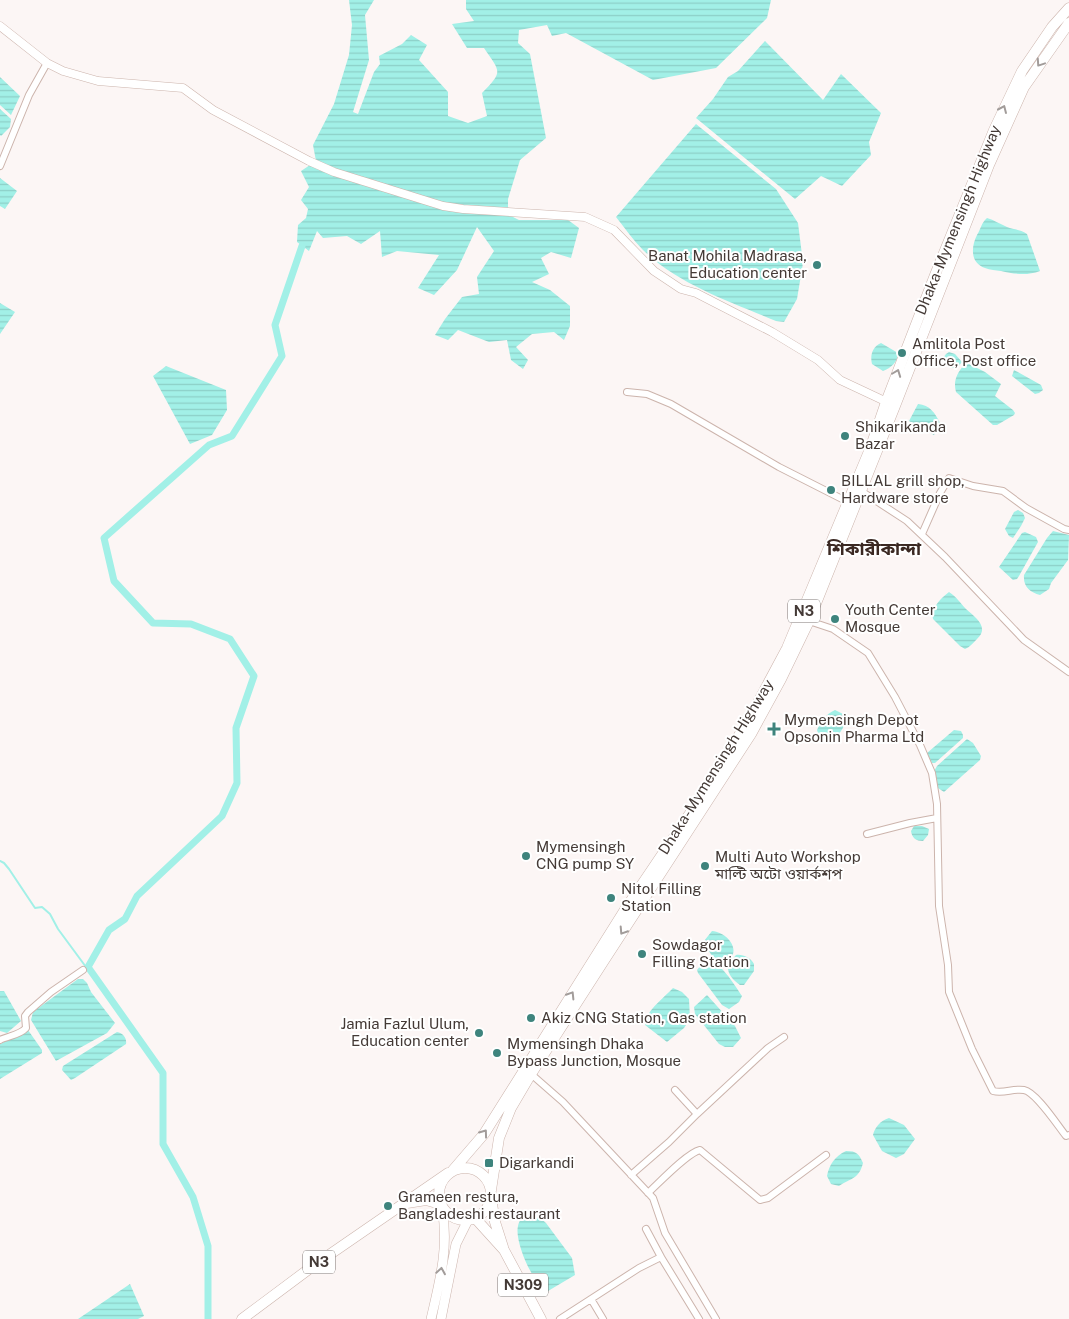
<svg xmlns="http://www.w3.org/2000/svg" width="1069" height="1319" font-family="'Public Sans','Noto Sans Bengali',sans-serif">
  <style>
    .water { fill: url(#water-rules) }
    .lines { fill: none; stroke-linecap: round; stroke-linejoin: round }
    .stream { stroke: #a2f0e7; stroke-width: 2 }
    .canal { stroke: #a2f0e7; stroke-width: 7 }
    .minor-casing { stroke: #ccb4ac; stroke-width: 8 }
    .tertiary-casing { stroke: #ccb4ac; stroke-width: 9 }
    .secondary-casing { stroke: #ccb4ac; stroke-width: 10 }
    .trunk-casing { stroke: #ccb4ac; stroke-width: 11 }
    .minor { stroke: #fff; stroke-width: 6 }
    .tertiary { stroke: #fff; stroke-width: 8 }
    .secondary { stroke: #fff; stroke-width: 9 }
    .trunk { stroke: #fff; stroke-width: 10 }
    .oneway { stroke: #a29c9a }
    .poi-dot { fill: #3e847d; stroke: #fff; stroke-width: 2 }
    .labels { text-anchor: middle; stroke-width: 4; stroke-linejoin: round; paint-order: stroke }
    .shield { fill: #fff; stroke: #7c7572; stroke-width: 1 }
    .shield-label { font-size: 14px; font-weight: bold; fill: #443a36 }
    .street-label { font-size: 15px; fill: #443a36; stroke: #fff }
    .poi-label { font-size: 15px; fill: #443a36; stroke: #fff; text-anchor: start }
    .quarter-label { font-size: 18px; font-weight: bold; fill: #3b2923; stroke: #fff }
  </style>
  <defs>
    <pattern id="water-rules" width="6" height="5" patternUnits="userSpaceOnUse" patternTransform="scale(1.25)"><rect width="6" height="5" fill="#a2f0e7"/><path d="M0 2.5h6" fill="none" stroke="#8dcfc7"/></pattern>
  </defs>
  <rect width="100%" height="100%" fill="#fcf6f5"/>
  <path class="water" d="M349,0H374L365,15L369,60L353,112L358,114L374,72L380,64L379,56L402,44L411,35L427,45L419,60L448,92V116L468,123L487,116L482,93C503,71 501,73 484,48H467L452,24L474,21L466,9V0H771L767,18L716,68L653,80L566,33L552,36L547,25L519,30L518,43L530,54L546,138L520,160L508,199V210L513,217L519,220H568L579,228L571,258L551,252L541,258L549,274L532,282L550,290L570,306V326L564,340L554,332L532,334L516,347L528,360L523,369L511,360L507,340L489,342L458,330L448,340L435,335L445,319L462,297L479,294L477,277L494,251L477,227L457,270L434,295L418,288L439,255L397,251L382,257L380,231L361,244L347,236L323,238L317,231L309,251L297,242L298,225L306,218L308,209L301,200L309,187L301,171L316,161L313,145L334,104L349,55L352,25Z
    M765,41L823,100L841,74L881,113L869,142L871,155L842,186L821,176L795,199L696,118L713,99L728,77L738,71Z
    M0,77L20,96L11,115L0,105Z
    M0,109L11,119L10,127L1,136L0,135Z
    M696,124L776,189L798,223L803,263L797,299L784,322L776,321C731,302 679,285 643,250C633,240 625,228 616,217Z
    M0,178L17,191L5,209L0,206Z
    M987,218C994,220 1000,224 1007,227C1014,230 1020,229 1027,234L1040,271C1027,276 1014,274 1001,271C996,270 990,270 985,268C970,263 971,247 977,235C981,229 981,223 987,218Z
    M0,303L15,312L0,334Z
    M881,343L898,353C898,362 891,368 883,371L872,364C870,356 872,347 881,343Z
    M949,352L955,354L962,362L957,368H952L943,358L946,354Z
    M969,364L985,372L1001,384L995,396L1013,410L1015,413L1014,415L997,425H993L956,392C953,381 957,373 964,365Z
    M166,366L226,390L227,410L212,435L190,444L153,376Z
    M1014,370L1041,385L1043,390L1039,393L1035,394L1012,376Z
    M918,404C930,405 935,413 940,423L934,435L909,421Z
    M1018,510L1023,513L1025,518L1021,526L1013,538L1009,536L1005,529L1014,512Z
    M1053,531L1069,535L1068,560L1051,583L1049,589L1040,595C1030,592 1023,587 1024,575L1047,538Z
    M1025,532L1036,537L1038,542L1019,576L1017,579L1013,580L999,567L1022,533Z
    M949,592C957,597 960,603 966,609C975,617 990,627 977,639C973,643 970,647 965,649L960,646L933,619C931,608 940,599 949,592Z
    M835,710L843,714L846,722C841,732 837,739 825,741L819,736L817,730C821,721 826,714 835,710Z
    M954,730L961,731L963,735V738L935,763H932L927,753Z
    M967,739L973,743L981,756L980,760L944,792L938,788L933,773L937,766Z
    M914,826H922L929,829L928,835L923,841C916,841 912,838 911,831Z
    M712,931C730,933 744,954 723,964C714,959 707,951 704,941Z
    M736,955C743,954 751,958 754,964V971L744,985H740C732,979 727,974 728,964Z
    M706,959C722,963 733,983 742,996L739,1002L729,1009L722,1005L698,973L697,970Z
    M78,979H83L87,983L91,992L115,1023L107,1033L56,1061L31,1020L33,1012L37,1009Z
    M673,988L682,992L689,999L690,1019L684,1028L667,1042L645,1025C645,1011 664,998 673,988Z
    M0,991H4L21,1021L7,1033L0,1031Z
    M707,995L735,1026L741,1038L733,1047H725L719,1044L695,1014L694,1007Z
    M28,1030L42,1050V1053L0,1079V1044Z
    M117,1032C123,1033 127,1038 126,1044L75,1078L71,1080L62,1070L63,1066Z
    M889,1118L904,1125L915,1139L904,1154L896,1158L882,1151L873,1135C875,1127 880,1121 889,1118Z
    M846,1151C857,1151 859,1154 863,1163C859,1179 851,1178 839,1186L831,1184L827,1176C829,1165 835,1156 846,1151Z
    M528,1214L538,1216L546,1223L572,1258L575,1275L548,1291C534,1287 514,1241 518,1226C519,1220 523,1217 528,1214Z
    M130,1284L144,1316L138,1319H78Z"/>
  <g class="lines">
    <path class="stream" d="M0,861L4,863L9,869L35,908L42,907L50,914L58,929L86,967H88"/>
    <path class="canal" d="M208,1319V1246L193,1197L163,1144V1073L88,967L109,930L125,919L137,896L222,816L237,783L236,728L254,676L230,639L191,624L153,623L114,581L104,538L209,445L232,436L282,356L275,325L302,246"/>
    <g class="minor-casing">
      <path id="minor" d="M0,166L29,95L47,63
        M627,392L647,394L671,404L779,467L848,502
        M861,491L907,521L945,557L1024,640L1069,672
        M922,534L940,493L949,478L973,486L1003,491L1026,508L1064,529L1069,530
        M809,621L833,629L868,653L895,697L920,745L932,773L937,804L939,906L948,965L949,992L972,1049L993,1091C1004,1094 1013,1088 1024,1090C1036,1092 1058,1126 1066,1136L1069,1135
        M867,834L910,823L937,818
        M0,1040C8,1036 20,1035 26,1028L25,1016L28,1012L51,992L83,970
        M531,1074L563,1102L653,1198L665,1233L716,1319
        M697,1114L768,1048L784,1037
        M631,1175L669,1142L697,1114L675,1090
        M648,1193C659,1183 687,1153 700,1150L760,1200L768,1198L826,1155
        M661,1257L699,1319
        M591,1299L603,1319
        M560,1319L639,1268L661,1257L646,1229"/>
    </g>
    <g class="tertiary-casing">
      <path id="tertiary" d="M0,26L47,63L63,71L98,81L183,88L213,110L309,161L334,172L443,206L463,209L585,217L614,230L654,271L681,289L696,293L772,332L818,360L840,380L889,403"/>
    </g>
    <g class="secondary-casing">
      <path id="secondary" d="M431,1319C440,1280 449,1248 442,1208
        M441,1319L456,1244L468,1220"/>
    </g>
    <g class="trunk-casing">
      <path id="trunk" d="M439 1194a26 26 0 1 1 52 0a26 26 0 1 1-52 0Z
        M453,1170L484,1134L628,905L697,803L748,721L787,648L870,449L886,402L935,275L994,130L1022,71L1052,27L1069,8
        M491,1190L499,1138L511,1108L531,1074L603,962L751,734L781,679L809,621L895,406L989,165L1024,87L1069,23
        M491,1198L495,1222L503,1247
        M407,1203L426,1200L440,1204
        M475,1218L504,1250L541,1319
        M242,1319L313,1266L448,1173"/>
    </g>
    <use href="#minor" class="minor"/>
    <use href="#tertiary" class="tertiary"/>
    <use href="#secondary" class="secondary"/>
    <use href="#trunk" class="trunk"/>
  </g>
  <defs><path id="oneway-chevron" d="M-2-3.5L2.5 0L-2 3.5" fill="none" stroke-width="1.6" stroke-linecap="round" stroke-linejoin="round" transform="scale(1.25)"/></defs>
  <g class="oneway">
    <use href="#oneway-chevron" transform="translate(1040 63) rotate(124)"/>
    <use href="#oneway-chevron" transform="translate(1003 109) rotate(-66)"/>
    <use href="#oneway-chevron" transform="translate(897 373) rotate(-69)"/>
    <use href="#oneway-chevron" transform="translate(623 931) rotate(123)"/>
    <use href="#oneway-chevron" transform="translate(571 995) rotate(-58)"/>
    <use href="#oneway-chevron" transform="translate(484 1133) rotate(-54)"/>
    <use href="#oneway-chevron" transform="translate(441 1271) rotate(-81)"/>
  </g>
  <g class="poi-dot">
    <circle cx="817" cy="265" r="5"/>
    <circle cx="902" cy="353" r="5"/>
    <circle cx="845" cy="436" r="5"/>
    <circle cx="831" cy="490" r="5"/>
    <circle cx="835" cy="619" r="5"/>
    <path d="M771.5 721.5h5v5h5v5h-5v5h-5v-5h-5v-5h5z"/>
    <circle cx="526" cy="856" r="5"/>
    <circle cx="705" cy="866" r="5"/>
    <circle cx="611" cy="898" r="5"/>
    <circle cx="642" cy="954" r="5"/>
    <circle cx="531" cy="1018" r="5"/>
    <circle cx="479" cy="1033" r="5"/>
    <circle cx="497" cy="1053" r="5"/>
    <rect x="484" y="1158" width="10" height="10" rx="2.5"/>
    <circle cx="388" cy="1206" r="5"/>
  </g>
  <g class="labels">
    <g class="shield">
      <rect x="788" y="599.5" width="32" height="23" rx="4"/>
      <rect x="303" y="1250.5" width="32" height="23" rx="4"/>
      <rect x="498" y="1273.5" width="50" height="23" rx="4"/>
    </g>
    <g class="shield-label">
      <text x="804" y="616">N3</text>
      <text x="319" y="1267">N3</text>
      <text x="523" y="1290">N309</text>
    </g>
    <g class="street-label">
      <text transform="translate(958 220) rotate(-68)" y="5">Dhaka-Mymensingh Highway</text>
      <text transform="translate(716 767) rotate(-58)" y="5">Dhaka-Mymensingh Highway</text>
    </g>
    <g class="poi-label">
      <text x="807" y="261" text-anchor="end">Banat Mohila Madrasa,<tspan x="807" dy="17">Education center</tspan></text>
      <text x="912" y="349">Amlitola Post<tspan x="912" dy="17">Office, Post office</tspan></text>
      <text x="855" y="432">Shikarikanda<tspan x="855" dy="17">Bazar</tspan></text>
      <text x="841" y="486">BILLAL grill shop,<tspan x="841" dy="17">Hardware store</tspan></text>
      <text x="845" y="615">Youth Center<tspan x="845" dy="17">Mosque</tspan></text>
      <text x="784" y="725">Mymensingh Depot<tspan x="784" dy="17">Opsonin Pharma Ltd</tspan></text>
      <text x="536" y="852">Mymensingh<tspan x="536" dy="17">CNG pump SY</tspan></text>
      <text x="715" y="862">Multi Auto Workshop<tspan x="715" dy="17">মাল্টি অটো ওয়ার্কশপ</tspan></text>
      <text x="621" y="894">Nitol Filling<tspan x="621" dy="17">Station</tspan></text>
      <text x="652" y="950">Sowdagor<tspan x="652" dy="17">Filling Station</tspan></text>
      <text x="541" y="1023">Akiz CNG Station, Gas station</text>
      <text x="469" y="1029" text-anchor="end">Jamia Fazlul Ulum,<tspan x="469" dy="17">Education center</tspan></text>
      <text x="507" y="1049">Mymensingh Dhaka<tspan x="507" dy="17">Bypass Junction, Mosque</tspan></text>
      <text x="499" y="1168">Digarkandi</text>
      <text x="398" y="1202">Grameen restura,<tspan x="398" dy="17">Bangladeshi restaurant</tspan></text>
    </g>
    <g class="quarter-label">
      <text x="874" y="555">শিকারীকান্দা</text>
    </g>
  </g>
</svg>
